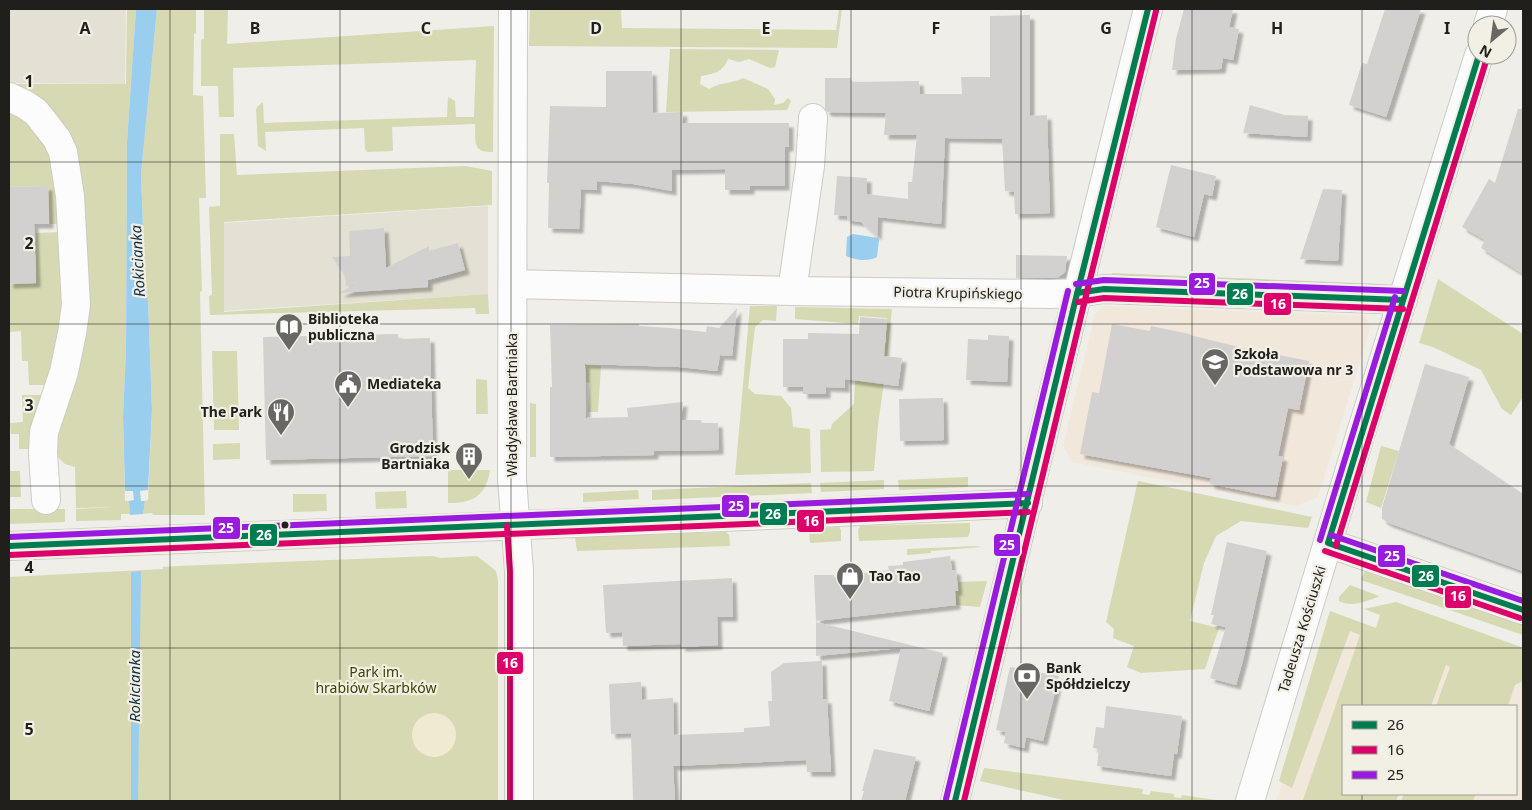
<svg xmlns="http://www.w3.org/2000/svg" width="1532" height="810" font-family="'Noto Sans',sans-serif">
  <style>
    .built { fill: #e4e0d4 }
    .education { fill: #f2e7db; fill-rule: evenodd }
    .green { fill: #d7d9b2 }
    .sand { fill: #f0ead2 }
    .water { fill: #9aceee }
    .building { fill: #d2d1d0; filter: url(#shadow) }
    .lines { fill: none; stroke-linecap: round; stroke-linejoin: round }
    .minor-casing { stroke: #cccbc6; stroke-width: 30 }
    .minor { stroke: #fdfcfc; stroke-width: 28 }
    .bus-1-casing { stroke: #f2efe5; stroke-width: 10 }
    .bus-2-casing { stroke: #f2efe5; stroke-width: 10 }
    .bus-3-casing { stroke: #f2efe5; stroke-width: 10 }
    .bus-1 { stroke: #007c52; stroke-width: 6 }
    .bus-2 { stroke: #dc006a; stroke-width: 6 }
    .bus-3 { stroke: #991bdf; stroke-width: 6 }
    .grid { fill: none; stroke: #201f1c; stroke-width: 1; stroke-opacity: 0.55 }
    .bus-dot { fill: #201f1c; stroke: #f2efe5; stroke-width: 2 }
    .labels { text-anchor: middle; stroke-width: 4.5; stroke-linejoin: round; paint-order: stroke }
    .street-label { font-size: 14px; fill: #201f1c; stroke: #f2efe5 }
    .poi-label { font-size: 14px; font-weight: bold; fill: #201f1c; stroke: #f2efe5; text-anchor: start }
    .park-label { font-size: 14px; fill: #414202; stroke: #f2efe5 }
    .water-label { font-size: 15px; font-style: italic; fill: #0d2e42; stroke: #f2efe5 }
    .grid-label { font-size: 16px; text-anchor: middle; font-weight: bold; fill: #201f1c; stroke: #f2efe5; stroke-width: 4.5; stroke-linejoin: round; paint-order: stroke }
    .line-badge { stroke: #f2efe5; stroke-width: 2 }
    .badge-label { font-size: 14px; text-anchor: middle; font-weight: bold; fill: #fff }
  </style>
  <defs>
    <filter id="shadow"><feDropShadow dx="4.5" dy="4.5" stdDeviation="1" flood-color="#0004"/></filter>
  </defs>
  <rect width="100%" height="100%" fill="#efeee8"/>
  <path class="built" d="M9,9H126L125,84L9,83Z
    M488,206V294L224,311V223Z"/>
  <path class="education" d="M1105,306L1365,316L1371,325L1318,497L1296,506L1073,462L1063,446L1095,314Z
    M1330,611L1423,645L1523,655V801H1276L1282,784L1279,781ZM1343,706H1516V794H1343Z"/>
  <path class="green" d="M127,9H136L127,142L126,351L123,416L125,501H129L130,514H121V520L76,521V509L115,507L76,508L75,467L65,464L55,454L74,181L9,84H126Z
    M157,9H196V33L194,34L193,95L203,96L206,198H199L202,291L200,292L205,515H153L152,513L143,514L145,501L148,500L152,410L148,300L145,280L141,175Z
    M204,9H228L227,44L494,26L493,152C471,153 476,140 475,124L392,127L393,151L367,152L365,149L364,128L265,132L266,151L258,146L256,109L258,106L263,102L264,123L447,117L448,97L455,101L456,117H474L476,60L233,68L234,117H219L218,86H201V40L204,39Z
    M530,9H621L622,28L836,30L839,9H842L837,48L529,46Z
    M670,49L779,50L775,67L770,68L749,59L739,62L728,59C723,72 714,74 701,76L700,84L709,89C720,82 732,84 743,78L768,89L775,99L774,105L783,103L788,98L791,101L787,110L666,112Z
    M9,107L16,109L50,144L63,224H50L48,186L9,187Z
    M220,134H234L237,175L466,166L492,171V205L224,222V312L488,294L489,314H476L475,308L210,315L209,296L212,295L209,207L220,206Z
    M65,232V280L53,385H29L28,361H22L21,331L9,332V284L36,283V233Z
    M1112,273L1381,284L1380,288L1112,277Z
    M1438,279L1523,334V397L1511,415L1502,409L1481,370L1433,347L1419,343Z
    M750,306H777L776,321L763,320L755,327L748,388L755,394L781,396L791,408L793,427L810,429L811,473L735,475Z
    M795,307L892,309L887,358L874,356L875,342L886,343L887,318L859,316L858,324L795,319Z
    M212,351H237L239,430H214Z
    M856,355L884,382L878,425L874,471L821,472L820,430L831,429L832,424L854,404Z
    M555,363L601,366L598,412H588L590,383L586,382V369H556Z
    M476,379L487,380L488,414H476Z
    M22,395H50L39,449H19V434H11L10,423L23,422Z
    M530,403L536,404V457H530Z
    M240,443V459L213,460V444Z
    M1381,446L1399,451L1381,508L1366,502Z
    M448,470H490C486,496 473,503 448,503Z
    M9,471H20L21,497H9Z
    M968,477V487L899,490L898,480Z
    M884,480V489L821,492L820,483Z
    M1138,481L1312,517L1308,528L1241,521L1216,536L1204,563L1190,621L1219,628L1205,669L1141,673L1127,667L1134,646L1113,638L1114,629L1106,622Z
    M811,483L812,493L652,500V490Z
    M638,490L639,499L583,502V493Z
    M406,491L407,508L376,509L375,492Z
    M293,494H326L327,511L293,512Z
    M9,509H65V522L9,524Z
    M970,523V532L968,537L859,541L858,530L860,526Z
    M839,527L841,530V541L810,543L809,531L812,528Z
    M726,532L729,535L730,546L577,551L575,537Z
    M976,546L982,547L931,551V553L907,555V549Z
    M433,556L440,558L477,556L496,571L498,580V801H9V577L163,569V567L177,566Z
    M1365,570L1523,625V635L1361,580Z
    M987,581L980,607L956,605L955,591H959L958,582Z
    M1350,585L1379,596L1378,597C1366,601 1352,608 1339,601V597Z
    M1396,602L1521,647H1523V681L1515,685L1508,706H1436L1450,667L1446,665L1431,706H1343V794H1399L1396,801H1307L1303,800L1360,635L1350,631L1292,788L1279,781L1330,611L1376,628L1380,615L1364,609Z
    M984,768L1143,789L1142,794L1149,795L1151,791L1174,794V797L1181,798L1182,795L1223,801H1068L980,781Z
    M1404,794H1476L1473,801H1401Z"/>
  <path class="sand" d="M412 735a22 22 0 1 1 44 0a22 22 0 1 1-44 0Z"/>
  <path class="water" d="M136,9H157L141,175L145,280L148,300L152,410L148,490L140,491L141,501H145L143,514L130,515L129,501L134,500L133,491H125L123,416L126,351L127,142Z
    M853,234L878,238L879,240L877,257C869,262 854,260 846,256L847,237Z
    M141,571L138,801H131V572Z"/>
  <path class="building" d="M1184,9H1233L1229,27L1239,29L1233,60L1223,58L1221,69L1172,70L1176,39Z
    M1385,9H1421L1386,117L1349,105L1362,63L1367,64Z
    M1030,15V116L1047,115L1050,213L1015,214L1014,192L1005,191L1002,139L945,138L941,224L878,217L877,236L861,222L847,220V216L834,215L837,176L867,178V194L908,199V182H912L917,135H884L886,113L827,112L825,109V78H851L852,82L919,81L920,94H962L961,77H990V16Z
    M606,71H652L653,113L683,112L682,123H789V147H785V186H750V190H725V169L672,170V191L633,184L597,181V190L581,189L579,229L548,228L549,183H547L550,106L606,107Z
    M1250,105L1285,115L1308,116L1307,137L1243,133Z
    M1518,109H1523V274L1481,248L1485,240L1462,227L1489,179L1495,183Z
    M1171,165L1216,176L1212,196L1204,194L1194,237L1156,227Z
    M48,186L49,224H34L36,283L9,284V187Z
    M1323,189L1342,190L1338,261L1300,259Z
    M384,228L386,268L429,246V251L458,243L465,270L428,280V287L339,293L354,285L346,286L345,275L332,257L350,256L349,231Z
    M1016,255L1067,256L1065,272L1057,278H1016Z
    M737,308L732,356L720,355L717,371L679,367L585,364L586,418L628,417L627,408L683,402L681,420H701L702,423H718L719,450L654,451V455L550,457V387H552L550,325L639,324V326L670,328L706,332L707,326L719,328Z
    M860,317L887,319L884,356L902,358L898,386L845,379V388L826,387V394H803V387H783V339H808V333L859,334Z
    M1112,324L1150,331L1151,326L1190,334V335L1239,347L1309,361L1299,410L1288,408L1278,456L1283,457L1275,497L1210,484L1211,478L1080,454L1092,392L1099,393Z
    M398,334V339L430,338L433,456L266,460L263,337Z
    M988,335L1009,336L1007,382L966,380L968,339L988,340Z
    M1425,364L1469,377L1449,444L1523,494V571L1389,523L1382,519V508Z
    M943,398L944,440L900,441L899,399Z
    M1227,542L1267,551L1243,660L1236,685L1210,678L1226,627L1211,624L1214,615H1211Z
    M950,556L952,570H956L958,591H955L956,605L816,621L814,575H834V577L889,570L888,566L903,565V562Z
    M732,578L733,617H717L718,645L681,647V644L623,646L622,632L606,633L603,585Z
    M816,622L943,653L929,711L889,701L901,648L816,656Z
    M822,661L823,699H827L831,772H807L806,760L673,766L675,801H633L631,733L611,734L609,684L641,682L642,700L673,698L674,735L744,732V728L770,726L768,701H772L771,672L784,663Z
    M1010,667L1059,676L1043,741L1026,737L1024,748L1004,743L1006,732L996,730Z
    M1106,706L1182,716L1177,754H1174L1171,776L1097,766L1099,749L1093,748L1096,727L1104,728Z
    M874,749L916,757L905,801H861L864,791H862Z"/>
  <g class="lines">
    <g class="minor-casing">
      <path id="minor" d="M513,9L512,479L519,571V801
        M1488,25L1493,9
        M9,97L24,104L36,112L57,139L63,152L70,196L76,305L72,333L64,372L44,432L43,453L46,500
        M513,284L792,291L1050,294L1077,293L1104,289L1403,300
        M792,291L810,166L813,118
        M1328,543L1523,610
        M9,546L817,513L1028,503
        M955,801C1019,537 1081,272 1148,9
        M1250,801L1360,436L1479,55"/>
    </g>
    <use href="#minor" class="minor"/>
    <g class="bus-1-casing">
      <path id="bus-1" d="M1077,293L1104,289L1403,300
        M1328,543L1479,55
        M1328,543L1523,610
        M9,546L1028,503
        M955,801L1074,306L1148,9"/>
    </g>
    <g class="bus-2-casing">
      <path id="bus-2" d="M1078,302L1104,298L1403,309
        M507,526L510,571V801
        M1336,546L1487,58
        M1325,551L1520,618
        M9,555L1028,512
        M964,801L1083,308L1156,11"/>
    </g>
    <g class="bus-3-casing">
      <path id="bus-3" d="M1076,284L1104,280L1403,291
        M1331,535L1523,601
        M9,537L1028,494
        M1320,540L1395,297
        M946,799L1068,291"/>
    </g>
    <use href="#bus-1" class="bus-1"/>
    <use href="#bus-2" class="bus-2"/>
    <use href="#bus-3" class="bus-3"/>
  </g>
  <path class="grid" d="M170,9V801M340,9V801M511,9V801M681,9V801M851,9V801M1021,9V801M1192,9V801M1362,9V706M9,162H1523M9,324H1523M9,486H1523M9,648H1523M1362,794V801"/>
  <defs>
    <g id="library-pin" transform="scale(1.4375)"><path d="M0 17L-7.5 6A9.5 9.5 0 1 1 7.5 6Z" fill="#686763" stroke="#f2efe5"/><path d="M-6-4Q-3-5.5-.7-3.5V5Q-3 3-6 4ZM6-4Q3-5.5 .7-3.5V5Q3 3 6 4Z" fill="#fff"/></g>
    <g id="school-pin" transform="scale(1.4375)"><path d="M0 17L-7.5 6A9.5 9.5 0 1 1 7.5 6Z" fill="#686763" stroke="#f2efe5"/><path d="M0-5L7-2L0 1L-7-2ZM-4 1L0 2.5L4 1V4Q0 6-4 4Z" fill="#fff"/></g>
    <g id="civic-pin" transform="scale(1.4375)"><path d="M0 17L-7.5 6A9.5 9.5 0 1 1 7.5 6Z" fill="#686763" stroke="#f2efe5"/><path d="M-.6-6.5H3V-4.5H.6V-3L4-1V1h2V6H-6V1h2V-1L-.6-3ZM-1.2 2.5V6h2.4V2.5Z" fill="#fff"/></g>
    <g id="restaurant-pin" transform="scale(1.4375)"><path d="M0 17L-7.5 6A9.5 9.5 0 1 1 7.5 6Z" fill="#686763" stroke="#f2efe5"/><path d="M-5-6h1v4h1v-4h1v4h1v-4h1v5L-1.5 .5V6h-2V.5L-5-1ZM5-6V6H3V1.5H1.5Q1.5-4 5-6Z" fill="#fff"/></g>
    <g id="building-pin" transform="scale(1.4375)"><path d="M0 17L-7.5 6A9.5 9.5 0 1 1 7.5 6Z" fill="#686763" stroke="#f2efe5"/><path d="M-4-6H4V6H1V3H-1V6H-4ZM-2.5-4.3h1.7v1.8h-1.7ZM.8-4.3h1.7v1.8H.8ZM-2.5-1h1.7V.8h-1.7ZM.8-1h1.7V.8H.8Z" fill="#fff"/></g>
    <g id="shop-pin" transform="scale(1.4375)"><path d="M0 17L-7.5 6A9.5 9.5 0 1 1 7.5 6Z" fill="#686763" stroke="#f2efe5"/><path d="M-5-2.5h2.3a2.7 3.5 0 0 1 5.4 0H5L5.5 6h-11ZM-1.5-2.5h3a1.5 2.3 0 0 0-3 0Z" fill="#fff"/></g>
    <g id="bank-pin" transform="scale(1.4375)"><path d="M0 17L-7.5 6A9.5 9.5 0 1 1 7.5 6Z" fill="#686763" stroke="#f2efe5"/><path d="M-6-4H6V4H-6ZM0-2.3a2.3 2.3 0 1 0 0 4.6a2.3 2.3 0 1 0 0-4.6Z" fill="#fff"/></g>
  </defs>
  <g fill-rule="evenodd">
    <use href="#library-pin" x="289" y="327"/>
    <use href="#school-pin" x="1215" y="362"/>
    <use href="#civic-pin" x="348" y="384"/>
    <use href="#restaurant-pin" x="281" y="412"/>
    <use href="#building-pin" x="469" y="456"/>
    <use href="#shop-pin" x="850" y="576"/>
    <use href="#bank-pin" x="1027" y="676"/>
  </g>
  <circle class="bus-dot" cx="285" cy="525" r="4.5"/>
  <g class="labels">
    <g class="street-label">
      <text transform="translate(958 293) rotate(1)" y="5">Piotra Krupińskiego</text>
      <text transform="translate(512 405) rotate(-90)" y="5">Władysława Bartniaka</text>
      <text transform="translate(1302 629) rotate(-73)" y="5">Tadeusza Kościuszki</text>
    </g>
    <g class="poi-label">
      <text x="308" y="324">Biblioteka<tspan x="308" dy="16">publiczna</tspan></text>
      <text x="1234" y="359">Szkoła<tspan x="1234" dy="16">Podstawowa nr 3</tspan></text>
      <text x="367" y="389">Mediateka</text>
      <text x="262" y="417" text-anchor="end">The Park</text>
      <text x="450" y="453" text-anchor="end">Grodzisk<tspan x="450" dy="16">Bartniaka</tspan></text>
      <text x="869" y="581">Tao Tao</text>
      <text x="1046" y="673">Bank<tspan x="1046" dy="16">Spółdzielczy</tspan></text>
    </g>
    <g class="park-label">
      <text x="376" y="677">Park im.<tspan x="376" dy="16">hrabiów Skarbków</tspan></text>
    </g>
    <g class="water-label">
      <text transform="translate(138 261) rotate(-93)" y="5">Rokicianka</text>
      <text transform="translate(135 686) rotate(-90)" y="5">Rokicianka</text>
    </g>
  </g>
  <g class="grid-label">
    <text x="85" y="34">A</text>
    <text x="255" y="34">B</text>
    <text x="426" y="34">C</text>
    <text x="596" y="34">D</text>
    <text x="766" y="34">E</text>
    <text x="936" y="34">F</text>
    <text x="1106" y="34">G</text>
    <text x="1277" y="34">H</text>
    <text x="1447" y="34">I</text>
    <text x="29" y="87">1</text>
    <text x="29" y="249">2</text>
    <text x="29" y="411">3</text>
    <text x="29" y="573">4</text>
    <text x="29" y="735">5</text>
  </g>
  <g class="line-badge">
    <rect x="1188" y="272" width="28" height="24" rx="5" fill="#991bdf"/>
    <rect x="1226" y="282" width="28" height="24" rx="5" fill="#007c52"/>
    <rect x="1263" y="292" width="29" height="24" rx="5" fill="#dc006a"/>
    <rect x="721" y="494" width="29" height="24" rx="5" fill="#991bdf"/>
    <rect x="759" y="502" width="29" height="24" rx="5" fill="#007c52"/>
    <rect x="796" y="509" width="29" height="24" rx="5" fill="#dc006a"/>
    <rect x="212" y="516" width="29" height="24" rx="5" fill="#991bdf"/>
    <rect x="249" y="523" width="29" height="24" rx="5" fill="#007c52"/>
    <rect x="993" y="533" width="28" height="24" rx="5" fill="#991bdf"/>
    <rect x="1377" y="544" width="29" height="24" rx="5" fill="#991bdf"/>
    <rect x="1411" y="564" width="29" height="24" rx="5" fill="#007c52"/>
    <rect x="1444" y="585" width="28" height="24" rx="5" fill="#dc006a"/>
    <rect x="496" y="651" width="28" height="24" rx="5" fill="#dc006a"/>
  </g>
  <g class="badge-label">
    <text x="1202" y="288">25</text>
    <text x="1240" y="299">26</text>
    <text x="1278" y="309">16</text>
    <text x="736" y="511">25</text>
    <text x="773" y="519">26</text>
    <text x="811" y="526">16</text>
    <text x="226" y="533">25</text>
    <text x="264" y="540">26</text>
    <text x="1007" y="550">25</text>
    <text x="1392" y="561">25</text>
    <text x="1426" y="581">26</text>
    <text x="1458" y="601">16</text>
    <text x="510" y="668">16</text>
  </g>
  <rect width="1532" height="810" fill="none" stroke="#201f1c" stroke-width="20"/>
  <rect x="1342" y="705" width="175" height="90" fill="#f2efe5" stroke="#9e9c95"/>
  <rect x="1352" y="721" width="25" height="8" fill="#007c52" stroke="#9e9c95"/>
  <text x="1387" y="730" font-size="15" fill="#201f1c">26</text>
  <rect x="1352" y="746" width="25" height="8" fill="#dc006a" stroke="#9e9c95"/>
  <text x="1387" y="755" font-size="15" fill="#201f1c">16</text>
  <rect x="1352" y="771" width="25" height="8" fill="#991bdf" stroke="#9e9c95"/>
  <text x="1387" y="780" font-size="15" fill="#201f1c">25</text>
  <g transform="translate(1492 40) rotate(209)"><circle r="24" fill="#f2efe5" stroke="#9e9c95"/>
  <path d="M0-4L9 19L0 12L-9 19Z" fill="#686763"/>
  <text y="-8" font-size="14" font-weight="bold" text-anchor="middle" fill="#201f1c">N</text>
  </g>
</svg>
